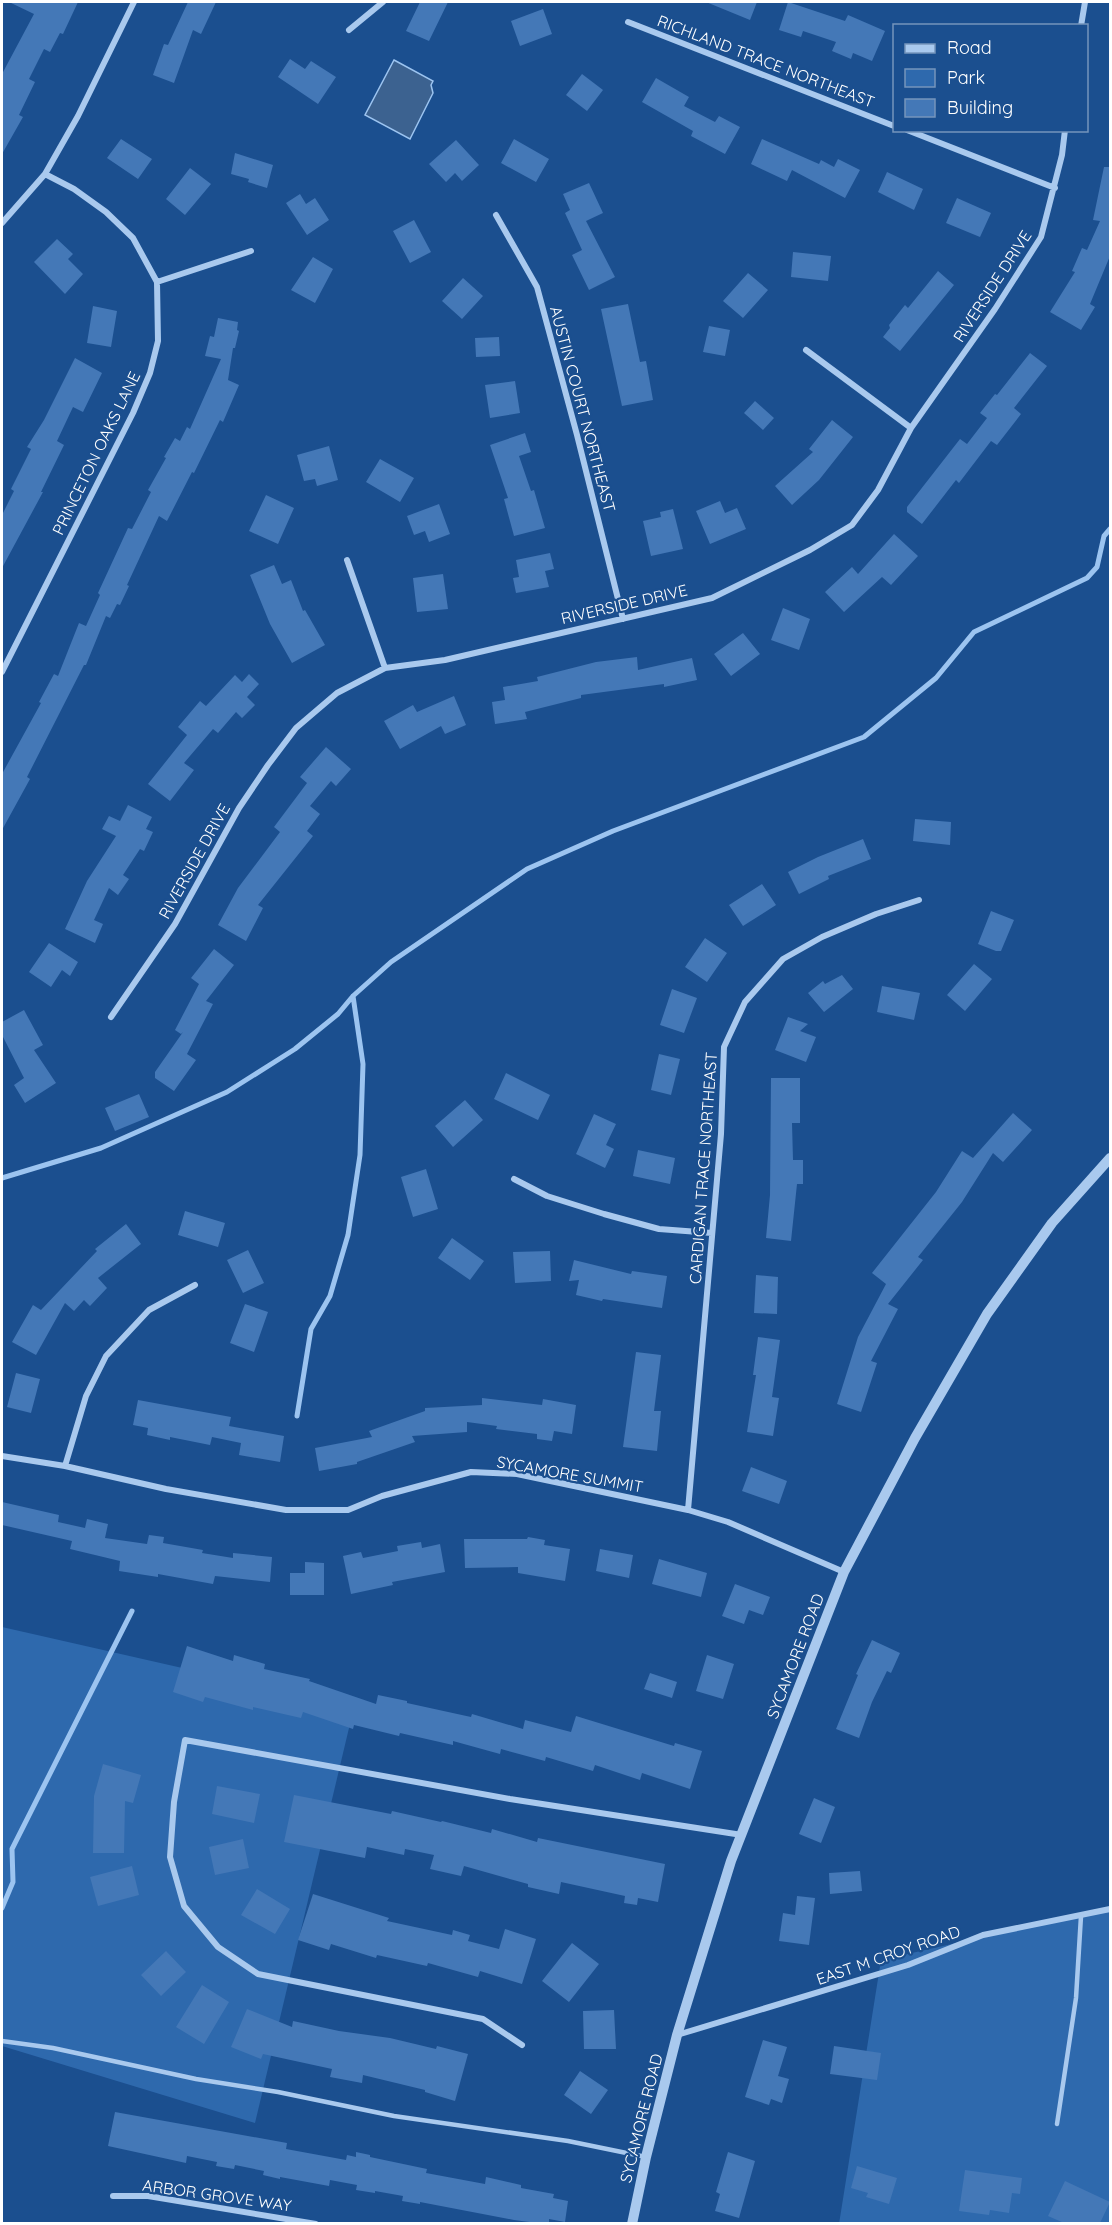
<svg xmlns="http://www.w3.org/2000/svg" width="1112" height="2225" font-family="Quicksand,sans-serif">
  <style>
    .green { fill: #2e69ad }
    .water { fill: #3c6290; stroke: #9cc4f0; stroke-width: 1.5 }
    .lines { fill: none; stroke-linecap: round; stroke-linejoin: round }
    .stream { stroke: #9cc4f0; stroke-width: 5 }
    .building { fill: #4478b7 }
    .service { stroke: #a9c9ee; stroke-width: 4.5 }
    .minor { stroke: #a9c9ee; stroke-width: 6 }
    .tertiary { stroke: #a9c9ee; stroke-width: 10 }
    .labels { text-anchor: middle; stroke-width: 4.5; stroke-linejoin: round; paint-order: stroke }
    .street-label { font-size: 16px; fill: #fff; stroke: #1b4f8f }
  </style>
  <rect width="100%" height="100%" fill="#1b4f8f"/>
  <path class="green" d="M2,1627L354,1707L255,2123L2,2046Z
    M1110,1908V2223L839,2224L881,1960Z"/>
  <path class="water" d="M394,60L433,81L431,85L433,93L410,139L365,115Z"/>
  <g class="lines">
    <path class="stream" d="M2,1178L101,1148L227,1092L295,1049L338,1014L353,996L391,962L527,869L613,831L864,737L936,678L974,632L1087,578L1097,567L1104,536L1110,529
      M297,1416L311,1329L330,1296L348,1235L360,1155L363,1064L353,996
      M2,1908L13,1882L12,1849L132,1611"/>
  </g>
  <path class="building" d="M9,2H78L63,34L60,33L50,52L44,49L29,79L35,82L19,115L23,117L2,154V74L34,14Z
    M188,2H216L201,34L193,30L174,83L153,75L164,44L168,45Z
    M420,2H448L429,41L406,31Z
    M706,2H757L750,20Z
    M788,2L845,21L848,15L885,31L872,61L853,53L851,59L832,51L836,42L803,31L801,37L779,30Z
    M543,9L552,34L520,46L511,21Z
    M290,59L305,69L311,61L336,77L318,104L278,77Z
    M582,74L603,90L587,111L566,95Z
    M656,78L689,97L684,106L715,122L719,116L740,127L725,154L691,136L693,131L642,102Z
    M121,139L152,159L138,179L107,158Z
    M514,139L549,159L536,182L501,163Z
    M762,139L819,164L821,160L834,167L838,159L860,170L845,198L792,170L787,181L751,164Z
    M456,140L479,165L462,181L455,173L446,182L429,164Z
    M235,153L273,165L267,188L248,182L249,179L231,174Z
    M1104,167H1110V256L1090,304L1095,307L1081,330L1050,312L1075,272L1072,271L1082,248L1087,250L1100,221L1093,220Z
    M190,168L211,184L185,215L166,199Z
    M887,172L923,189L914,210L878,192Z
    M589,183L603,213L586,221L615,277L589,290L572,255L582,250L565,213L570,210L563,194Z
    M300,194L306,204L315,198L329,220L307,235L286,203Z
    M957,198L991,213L980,237L946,223Z
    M414,220L431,252L410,263L393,231Z
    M57,239L73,254L68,259L83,274L65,294L34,262Z
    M793,252L831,256L828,281L791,277Z
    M313,257L333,269L315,303L291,290Z
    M938,271L954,285L900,351L883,337L890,328L889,325L905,305L908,308Z
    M748,273L768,290L743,318L723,301Z
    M463,278L483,296L462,319L442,301Z
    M628,304L640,362L646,361L653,400L622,406L601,309Z
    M93,306L117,311L111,347L87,343Z
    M218,318L238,322L237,330L239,331L235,348H233L228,380L239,385L223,422L220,420L194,473L192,472L167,521L159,516L127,585L129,586L120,605L117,604L110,618L106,616L86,665H84L27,777L30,779L2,830V774L41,703L39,702L54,674L58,676L79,623L86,626L100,595L98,593L128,528L132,529L151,492L148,490L166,458L164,457L175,438L180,441L187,427L190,429L221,359L205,356L210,336L214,337Z
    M709,326L730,330L725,356L703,352Z
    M499,337L500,356L476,357L475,338Z
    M1030,353L1047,366L1014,408L1021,414L997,445L991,441L959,483L956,480L922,524L907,512V507L960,439L967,444L987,418L980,413L995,394L997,395Z
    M75,358L102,373L83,412L73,407L57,441L64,445L41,492H43L2,568V515L14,491L11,489L31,449L27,447L44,420Z
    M515,381L520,413L490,418L485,385Z
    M755,401L774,418L763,430L744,413Z
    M832,420L853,437L819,480L792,505L775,486L813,452L809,449Z
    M525,433L531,452L519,456L531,491L534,490L545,528L514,536L504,499L508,498L490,445Z
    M329,446L338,480L317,486L315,479L304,481L297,455Z
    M380,459L414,478L400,502L366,482Z
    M266,495L294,508L278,544L249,531Z
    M720,501L725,513L737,508L746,529L710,544L696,511Z
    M439,504L450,534L429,542L425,531L414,535L407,516Z
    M673,509L683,549L651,556L643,521L661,517L660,512Z
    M894,534L918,556L891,585L882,577L844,612L825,592L852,567L858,574Z
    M550,553L554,569L545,571L549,587L516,593L513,578L519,577L516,560Z
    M274,565L282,584L291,580L303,611L305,610L325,645L292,663L270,624L250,575Z
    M443,574L448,609L417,612L413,578Z
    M783,608L810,619L799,650L771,640Z
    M743,633L760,654L731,676L714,654Z
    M637,657L638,670L692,658L697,680L664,687V684L581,695V698L525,712L527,719L495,724L492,702L505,700L503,687L538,681L537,677L596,662Z
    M249,674L259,684L247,697L255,705L242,718L236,712L218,733L213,729L184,763L194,770L170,801L148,784L187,735L178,727L200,701L206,706L235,675L242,682Z
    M454,696L466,725L445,734L441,726L400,749L384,721L413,705L417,712Z
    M326,747L351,769L336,786L331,781L310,806L320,814L307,831L313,836L258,905L263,908L246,941L218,925L238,888L280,832L274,827L307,783L300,777Z
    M128,805L152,817L146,829L153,832L144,851L140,849L123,875L129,879L118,895L109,888L94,920L103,924L95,943L65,929L87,881L116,836L102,829L109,816L120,821Z
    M915,819L951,822L950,845L913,841Z
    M863,839L871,859L828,876L829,879L799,894L788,872L818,857Z
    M762,884L776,905L743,926L729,905Z
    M991,911L1014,920L1001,951H996L978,944Z
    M705,938L727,953L707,982L685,967Z
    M49,943L78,962L70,976L62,970L51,987L29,972Z
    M214,949L234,965L206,1001L213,1004L187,1054L196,1060L174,1091L155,1078V1072L183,1032L181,1034L175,1030L199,984L191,978Z
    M974,964L992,979L965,1011L947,995Z
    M842,975L853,989L824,1012L808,993L823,981L825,984Z
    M882,986L920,993L914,1020L877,1012Z
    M672,989L697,998L684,1033L660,1025Z
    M24,1010L43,1045L34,1050L56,1083L25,1103L14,1085L24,1078L2,1035V1022Z
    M788,1017L808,1024L800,1031L816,1037L806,1062L775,1050Z
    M659,1054L680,1059L671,1095L651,1090Z
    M506,1073L550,1095L538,1120L494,1099Z
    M771,1078H800V1123H792L793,1160H803V1184H797L791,1241L766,1238L770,1195Z
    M139,1094L149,1117L115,1131L105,1108Z
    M465,1100L483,1120L453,1147L435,1126Z
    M1013,1113L1032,1130L1003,1162L993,1153L962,1202L918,1257L923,1260L888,1304L898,1309L871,1361L877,1363L861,1412L837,1404L858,1337L886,1284L872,1273L936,1192L962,1151L973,1158Z
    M594,1114L616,1124L606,1145L614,1149L605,1168L576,1154Z
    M638,1150L675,1158L670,1184L633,1176Z
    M426,1169L438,1209L413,1217L401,1177Z
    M185,1211L225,1223L218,1247L178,1235Z
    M126,1224L141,1244L98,1278L107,1288L90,1306L84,1300L74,1311L65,1303L36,1355L12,1342L33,1305L41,1310L97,1251L95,1249Z
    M452,1238L484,1261L470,1280L438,1258Z
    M248,1250L264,1283L243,1293L227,1260Z
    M550,1251L551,1281L515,1283L513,1252Z
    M574,1260L631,1274L632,1271L667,1276L662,1308L603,1299L602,1301L576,1295L579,1280L569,1281Z
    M756,1275L778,1277L777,1314L754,1313Z
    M245,1304L268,1312L254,1352L230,1343Z
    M758,1337L780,1340L772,1397L779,1398L773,1436L747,1432L756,1375H753Z
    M636,1352L661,1355L654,1411H661L657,1451L623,1447Z
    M16,1373L40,1379L31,1413L7,1407Z
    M482,1398L542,1405L543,1399L576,1405L572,1434L554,1431L552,1441L537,1439V1434L496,1429L497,1426L467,1422V1432L412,1436L415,1442L357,1462V1464L319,1471L315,1448L372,1437L369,1431L425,1411V1408L482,1405Z
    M138,1400L231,1417L229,1426L284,1436L280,1462L239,1455L241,1443L212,1437L210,1445L170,1437V1440L147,1435L148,1428L133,1425Z
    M751,1467L787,1481L779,1504L742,1491Z
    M2,1502L59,1515L58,1522L85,1528L87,1519L108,1524L105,1538L147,1544L149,1535L164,1537L163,1543L203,1550L202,1553L233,1558V1553L272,1557L270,1582L215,1576L213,1584L158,1574V1577L119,1571L120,1561L70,1549L72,1541L2,1525Z
    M528,1537L545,1540L544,1545L570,1549L565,1581L518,1573V1567L465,1568L464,1539H527Z
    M421,1542L422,1548L440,1544L445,1572L392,1582L393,1585L351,1594L343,1556L361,1552L363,1558L398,1551L397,1546Z
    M600,1549L633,1555L629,1578L596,1571Z
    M659,1559L707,1573L701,1597L652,1584Z
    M305,1562L324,1563V1595H290V1573H305Z
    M735,1584L770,1597L763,1615L749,1610L744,1624L722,1616Z
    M872,1640L900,1653L891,1673L887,1671L872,1702L859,1738L836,1729L858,1675L856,1674Z
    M187,1646L233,1661L234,1655L265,1664L264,1669L310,1679L309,1681L376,1704L378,1695L407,1701V1703L471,1717L472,1714L523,1729L525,1720L571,1732L576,1716L674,1746L675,1743L702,1751L690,1789L642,1773L640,1780L595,1765L593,1771L546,1757L545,1761L501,1749L500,1754L453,1741V1745L400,1733L399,1736L354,1725L353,1729L303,1712L301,1718L253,1707V1710L205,1697L203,1702L173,1692Z
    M707,1655L734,1664L723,1699L696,1691Z
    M650,1673L677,1682L672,1698L644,1689Z
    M103,1764L141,1775L133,1803L125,1801L124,1853H93L94,1796Z
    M217,1786L260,1794L254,1823L212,1814Z
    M294,1795L391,1814L392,1811L441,1822L442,1821L491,1833L492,1829L537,1842L538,1838L665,1864L658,1902L638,1898L637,1905L624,1903L625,1896L561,1882L559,1894L528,1887V1884L464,1866L461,1876L430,1869L434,1855L405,1849L404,1855L367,1847L365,1858L284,1842Z
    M814,1798L835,1807L821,1843L799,1834Z
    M243,1839L249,1868L215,1875L209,1847Z
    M132,1866L139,1895L98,1906L90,1877Z
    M860,1871L862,1891L830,1894L829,1873Z
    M257,1889L290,1909L275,1934L241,1915Z
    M313,1894L389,1918L387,1921L452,1935L453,1930L470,1935L468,1941L499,1949L505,1929L536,1939L522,1984L480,1971L478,1977L428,1963L427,1966L377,1955L376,1958L331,1944L329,1950L298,1940Z
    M797,1896L815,1898L809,1945L779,1941L783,1913L795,1915Z
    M572,1943L599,1964L569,2002L542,1981Z
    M166,1951L186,1972L161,1996L141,1975Z
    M202,1985L229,2002L204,2044L176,2027Z
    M247,2009L292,2027L293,2021L339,2031L390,2038L436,2049L437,2046L468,2054L455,2101L425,2092V2090L363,2075L362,2083L330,2077L332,2069L263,2054L261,2059L231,2047Z
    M614,2010L616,2049H584L583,2011Z
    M763,2040L787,2047L778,2076L789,2079L782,2103L771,2099L769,2105L745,2097Z
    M834,2046L881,2053L877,2080L830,2074Z
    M580,2071L608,2090L591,2114L564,2095Z
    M115,2112L287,2143L286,2149L346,2160L347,2155L356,2157V2152L370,2155V2157L427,2169L426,2173L485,2184L486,2177L521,2185V2188L554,2194L553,2198L568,2201L565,2222L549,2219V2223H537L514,2220L420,2202V2204L402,2201L403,2196L375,2191V2193L356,2190L357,2185L330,2180L329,2186L280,2177V2179L263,2175L264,2171L235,2165L234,2169L216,2166L217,2162L187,2156L186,2163L108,2146Z
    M728,2152L755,2161L739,2218L715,2211L720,2194L716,2192Z
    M857,2166L897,2178L889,2204L866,2197L868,2193L851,2188Z
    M965,2170L1022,2178L1020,2194L1012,2193L1009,2213L990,2210L989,2215L959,2211Z
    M1065,2181L1110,2202L1100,2223H1064L1048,2216Z"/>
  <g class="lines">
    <path class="service" d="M2,2041L53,2048L196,2079L278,2092L394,2116L568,2141L646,2157
      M1057,2124L1076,1998L1081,1916"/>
    <path class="minor" d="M628,22L894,126
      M1081,26L1085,2
      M349,30L383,2
      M907,130L1055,188
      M496,215L537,287L577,435L623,619
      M2,223L45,174L78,116L134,2
      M157,282L251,251
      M806,350L911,428
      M347,560L385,668
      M2,672L133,413L150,373L158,341L157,282L133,238L106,212L74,189L45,174
      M111,1017L175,924L239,808L268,765L296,728L337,693L385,668L445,660L712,598L810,550L852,525L878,490L911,428L995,309L1041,237L1062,155L1065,130
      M514,1179L547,1196L604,1214L659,1229L712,1233
      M2,1456L65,1466L166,1489L286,1510H348L382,1496L471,1472L517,1474L688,1510L728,1522L844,1572
      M65,1466L86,1396L106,1356L149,1310L195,1285
      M688,1510L721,1134L724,1047L745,1002L783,959L822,937L876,914L919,900
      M677,2035L908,1965L983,1935L1110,1909
      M522,2045L483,2019L258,1974L218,1947L184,1906L170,1857L174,1802L185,1740L510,1799L742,1835
      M113,2196H148L316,2224"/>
    <path class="tertiary" d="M632,2224L646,2157L677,2035L731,1861L844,1572L915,1438L987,1314L1052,1223L1110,1158"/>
  </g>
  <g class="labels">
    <g class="street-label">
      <text transform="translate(766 61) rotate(21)" y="6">RICHLAND TRACE NORTHEAST</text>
      <text transform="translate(992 286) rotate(-57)" y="6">RIVERSIDE DRIVE</text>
      <text transform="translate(583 409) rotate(75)" y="6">AUSTIN COURT NORTHEAST</text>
      <text transform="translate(96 453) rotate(-64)" y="6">PRINCETON OAKS LANE</text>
      <text transform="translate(624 604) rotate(-13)" y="6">RIVERSIDE DRIVE</text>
      <text transform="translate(194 861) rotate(-61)" y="6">RIVERSIDE DRIVE</text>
      <text transform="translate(703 1168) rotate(-86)" y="6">CARDIGAN TRACE NORTHEAST</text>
      <text transform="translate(570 1474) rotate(10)" y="6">SYCAMORE SUMMIT</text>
      <text transform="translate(795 1656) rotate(-69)" y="6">SYCAMORE ROAD</text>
      <text transform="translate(888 1955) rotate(-19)" y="6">EAST M CROY ROAD</text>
      <text transform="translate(641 2118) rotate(-76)" y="6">SYCAMORE ROAD</text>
      <text transform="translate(217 2195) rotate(8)" y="6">ARBOR GROVE WAY</text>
    </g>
  </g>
  <rect width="1112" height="2225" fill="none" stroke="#ffffff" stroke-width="6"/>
  <rect x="893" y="24" width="195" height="108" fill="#1b4f8f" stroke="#7695bc" stroke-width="1.5"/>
  <rect x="905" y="44" width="30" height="9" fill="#a9c9ee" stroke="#7695bc" stroke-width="1.5"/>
  <text x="947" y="54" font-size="18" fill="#ffffff">Road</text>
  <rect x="905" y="69" width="30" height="18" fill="#2e69ad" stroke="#7695bc" stroke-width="1.5"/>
  <text x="947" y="84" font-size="18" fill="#ffffff">Park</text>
  <rect x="905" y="99" width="30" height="18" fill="#4478b7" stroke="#7695bc" stroke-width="1.5"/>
  <text x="947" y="114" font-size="18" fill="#ffffff">Building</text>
</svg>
